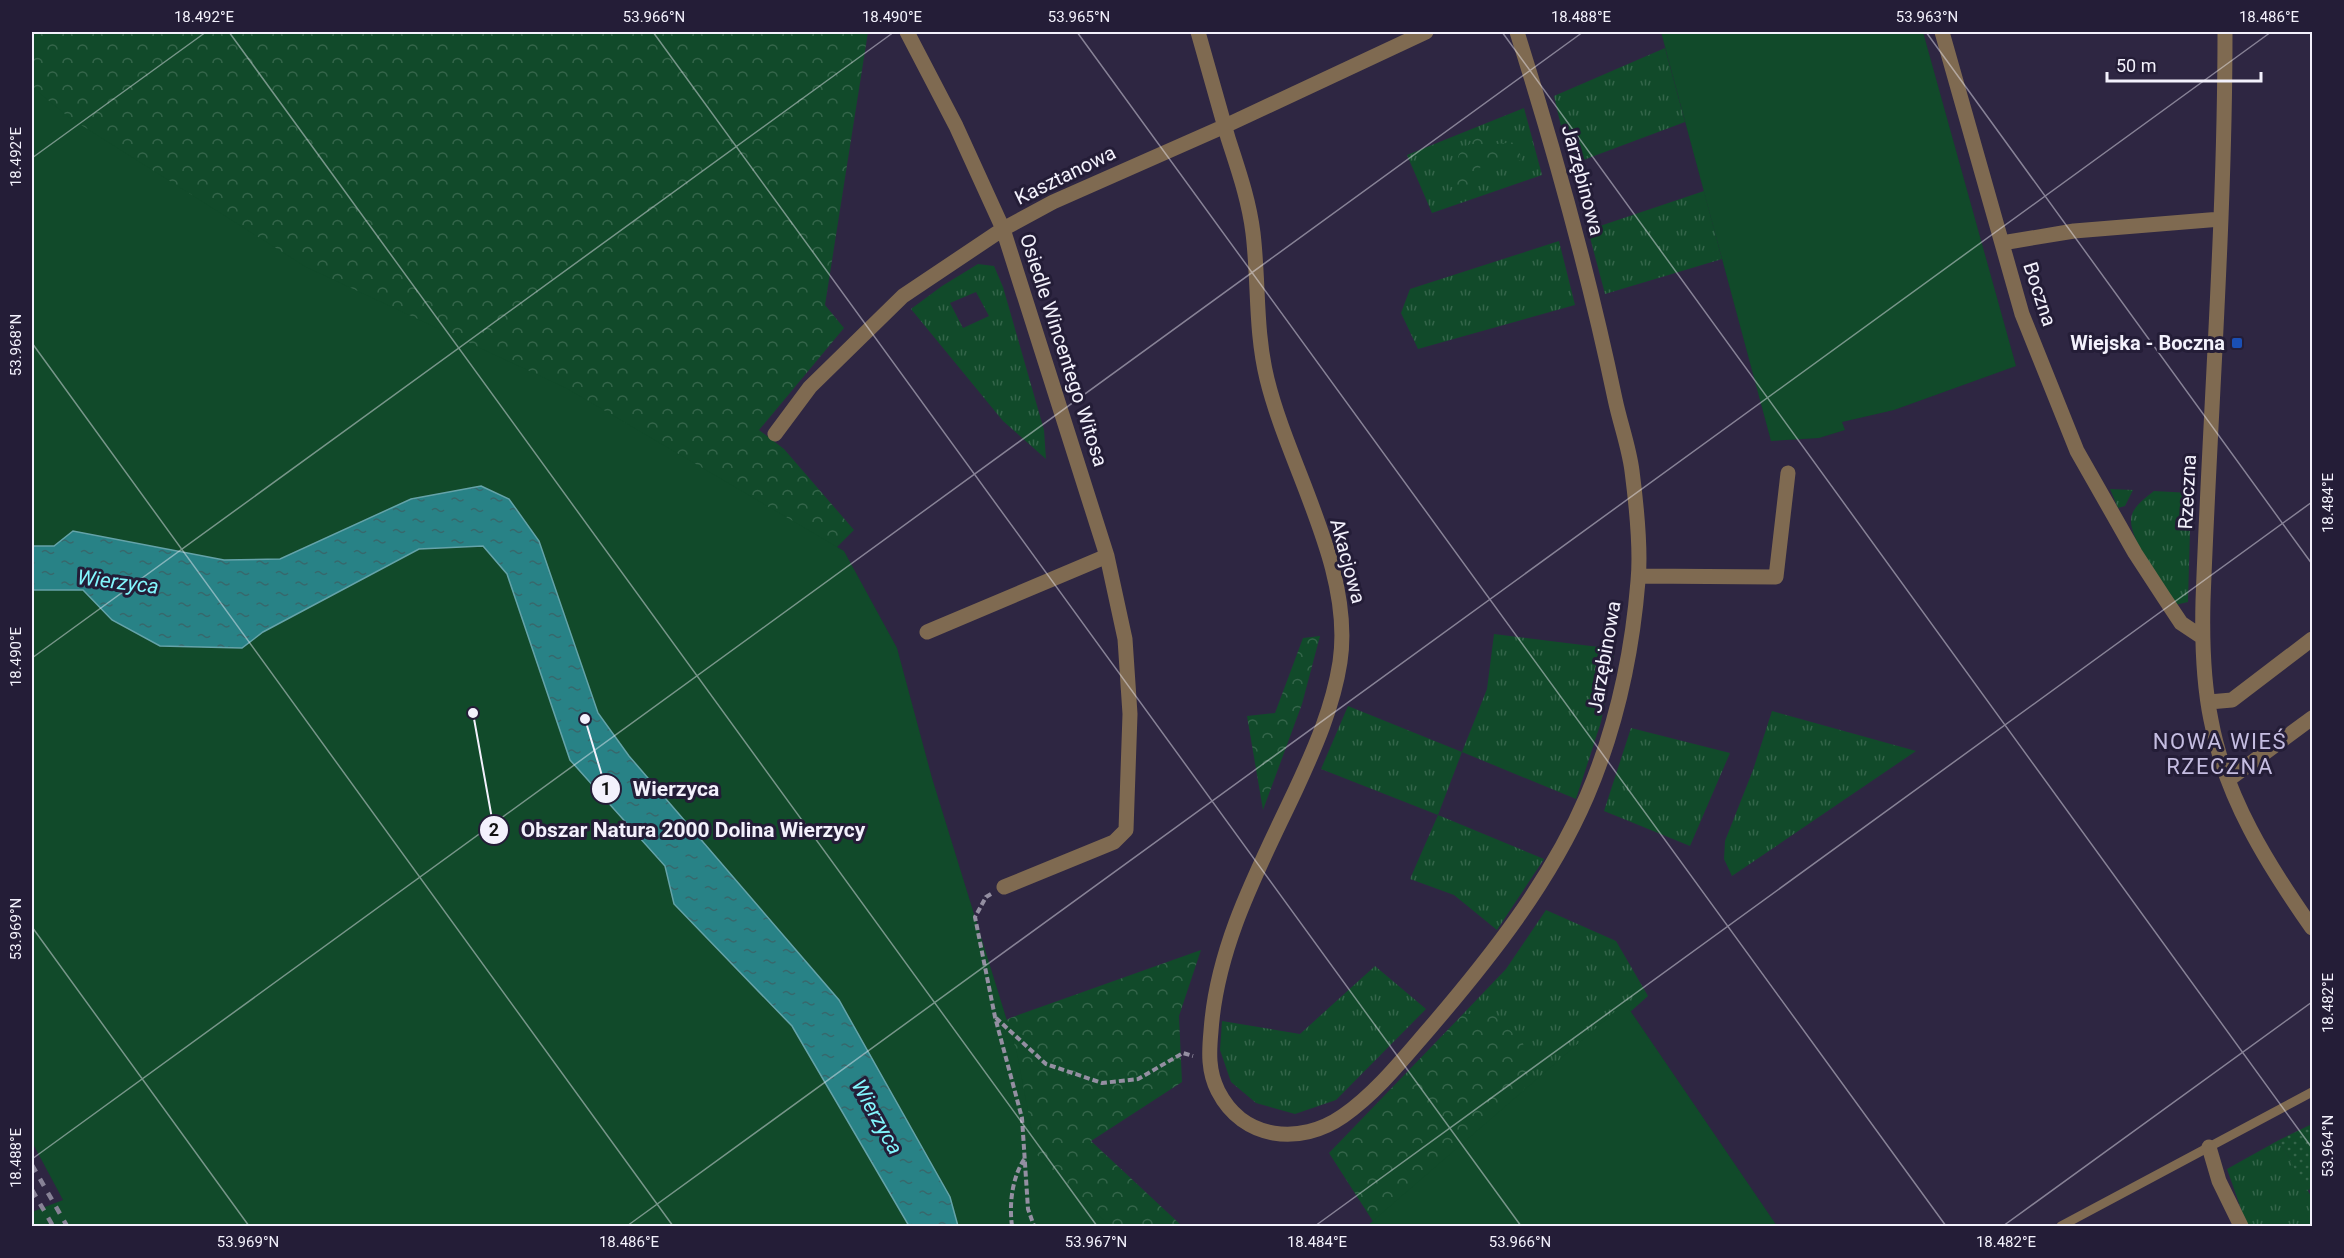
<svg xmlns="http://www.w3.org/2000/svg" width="2344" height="1258" font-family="Roboto,sans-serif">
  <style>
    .grass { fill: url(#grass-tufts); fill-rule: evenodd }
    .forest { fill: url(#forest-crowns) }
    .park { fill: #114a2a }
    .garden { fill: url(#garden-dots) }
    .water { fill: url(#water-ripples); stroke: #65a3a9; stroke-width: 1.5 }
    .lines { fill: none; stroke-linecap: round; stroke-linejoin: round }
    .path { stroke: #948fa2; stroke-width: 4; stroke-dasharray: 6 3; stroke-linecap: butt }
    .lane { stroke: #7f6a51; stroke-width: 9 }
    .street { stroke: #7f6a51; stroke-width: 15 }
    .rail { stroke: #878296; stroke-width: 4.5; stroke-dasharray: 8 8; stroke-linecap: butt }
    .ticks { fill: none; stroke: #f3f1fc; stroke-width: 1.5; stroke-opacity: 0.45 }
    .transit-dot { fill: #1a4fb4; stroke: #241d37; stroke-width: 2 }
    .labels { text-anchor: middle; stroke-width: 6; stroke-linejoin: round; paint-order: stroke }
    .street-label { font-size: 20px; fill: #f3f1fc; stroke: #241d37 }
    .poi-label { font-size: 20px; font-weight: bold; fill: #f3f1fc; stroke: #241d37; text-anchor: end }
    .water-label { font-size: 21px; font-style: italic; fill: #83f7fe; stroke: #241d37 }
    .quarter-label { font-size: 22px; letter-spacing: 1.5px; fill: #c5bde1; stroke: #241d37 }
    .leader { fill: none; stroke: #f3f1fc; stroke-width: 2 }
    .callout-dot { fill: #f3f1fc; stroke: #241d37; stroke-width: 2 }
    .mark-label { font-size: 18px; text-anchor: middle; font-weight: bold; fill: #111 }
    .callout-label { font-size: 21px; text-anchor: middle; font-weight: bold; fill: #f3f1fc; stroke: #241d37; stroke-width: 6; stroke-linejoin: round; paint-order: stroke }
    .neatline { fill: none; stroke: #f3f1fc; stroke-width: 2 }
    .ticks-label { font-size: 15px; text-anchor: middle; fill: #f3f1fc }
  </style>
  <defs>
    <pattern id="grass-tufts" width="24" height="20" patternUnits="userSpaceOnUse" patternTransform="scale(1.5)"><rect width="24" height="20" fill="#114a2a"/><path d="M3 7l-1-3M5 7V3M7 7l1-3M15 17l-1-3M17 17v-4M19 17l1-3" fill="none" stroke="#34654a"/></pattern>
    <pattern id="forest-crowns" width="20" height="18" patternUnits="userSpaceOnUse" patternTransform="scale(1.5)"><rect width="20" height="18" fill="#114a2a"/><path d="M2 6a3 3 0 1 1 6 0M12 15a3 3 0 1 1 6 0" fill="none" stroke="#34654a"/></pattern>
    <pattern id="garden-dots" width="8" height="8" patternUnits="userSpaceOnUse" patternTransform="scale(1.5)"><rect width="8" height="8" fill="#114a2a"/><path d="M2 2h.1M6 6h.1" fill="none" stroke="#34654a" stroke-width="1.8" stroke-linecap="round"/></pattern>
    <pattern id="water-ripples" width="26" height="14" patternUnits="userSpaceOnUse" patternTransform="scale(1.5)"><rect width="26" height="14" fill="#288286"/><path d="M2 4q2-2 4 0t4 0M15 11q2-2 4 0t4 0" fill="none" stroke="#37686c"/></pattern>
  </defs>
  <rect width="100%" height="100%" fill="#2e2642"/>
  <path class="grass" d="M1665,48L1685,122L1570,165L1554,96Z
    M1524,108L1542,175L1432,213L1407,155Z
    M1704,191L1722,259L1605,294L1588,230Z
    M1559,241L1575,305L1418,349L1401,313L1410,289Z
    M978,264L994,266L1003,287L1044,430L1046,459L1003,421L911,309L942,286ZM976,292L989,316L963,328L950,303Z
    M2110,489L2133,490L2125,506L2118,508Z
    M2154,491L2191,493L2188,602L2175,605C2164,586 2130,541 2131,520C2131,508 2145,498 2154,491Z
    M1494,634L1615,649L1601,722L1576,799L1462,752L1438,815L1544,859L1497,930L1454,895L1410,879L1438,815L1321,769L1348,706L1462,752L1487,689Z
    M1772,711L1916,751L1732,876L1724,859L1725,841L1753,770Z
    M1631,728L1730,753L1690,846L1604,811Z
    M1546,910L1616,941L1648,996L1514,1116L1463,1014L1506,969Z
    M1375,966L1426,1009L1336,1100L1295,1114L1256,1103L1231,1082L1220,1050L1222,1021L1300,1034Z
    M2279,1140L2312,1198V1226H2247L2227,1169Z"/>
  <path class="forest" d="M32,32H868L825,305L844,328L759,430L784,449L854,530L756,628L32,399Z
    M1479,135L1496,144L1518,142L1521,160L1502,165L1483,161L1480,168L1482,184L1466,193L1449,186L1459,154Z
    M1320,636L1302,704L1263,810L1247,716L1275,713L1303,638Z
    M1201,950L1179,1016L1182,1082L1091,1141L1182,1226H958L976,1037L1010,1018Z
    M1493,1013L1523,1043L1529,1076L1514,1116L1376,1226L1329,1153L1463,1014Z"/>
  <path class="park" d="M1661,32H1923L2016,366L1894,410L1842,422L1845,430L1819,438L1771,441Z
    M32,87L70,118L306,267L566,388L844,551L897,648L932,778L1017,1053L1036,1154L1110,1226H32V1212L63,1200L32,1142Z
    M1625,1003L1777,1226H1367Z"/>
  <path class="garden" d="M2312,1124V1188L2307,1191L2279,1140Z"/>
  <path class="water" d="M481,486L509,499L539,541L598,713L629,756L839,1000L950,1197L958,1226H909L792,1026L674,904L665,866L570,760L507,574L483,546L419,549L263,632L242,648L160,646L112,620L83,590H32V546H54L73,531L224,560L280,559L411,499Z"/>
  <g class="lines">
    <path class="path" d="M991,894L986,897L975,917L995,1017L1022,1118L1028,1209L1034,1226
      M996,1018L1046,1064L1102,1083L1138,1079L1183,1053L1193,1056
      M1012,1226C1009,1204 1012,1177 1025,1158"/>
    <path class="lane" d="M2061,1226L2312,1092"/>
    <path class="street" d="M907,32L956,126L1003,229L1107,556L1125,639L1130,714L1126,830L1114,842L1004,887
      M1198,32C1208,67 1218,103 1228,138C1238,169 1249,200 1253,233C1259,283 1255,330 1267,379C1289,469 1354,569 1340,662C1333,707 1315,748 1296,789C1260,866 1217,944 1211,1031C1209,1052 1208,1071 1218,1091C1243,1140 1300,1146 1343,1116C1376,1093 1403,1059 1429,1029C1490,958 1550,882 1587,796C1616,728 1632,655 1638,581C1641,551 1636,502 1632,471C1629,447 1620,423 1615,399C1589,275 1555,152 1517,32
      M1942,32L2022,314L2077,451L2135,553L2163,596L2181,623L2202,637
      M2225,32C2225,222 2210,411 2203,601C2202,640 2203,681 2211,720C2225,797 2268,865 2312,928
      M2002,243L2074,231L2221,219
      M775,434L810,387L903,296L1003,229L1053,202L1225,126L1426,32
      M1639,576L1776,577L1788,473
      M927,632L1107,556
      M2209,702L2232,700L2312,639
      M2228,780L2312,718
      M2209,1147L2219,1181L2241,1226"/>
    <path class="rail" d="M32,1165L67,1226
      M32,1190L53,1226"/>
  </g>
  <path class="ticks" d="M229,32L1097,1226M653,32L1521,1226M1077,32L1946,1226M1502,32L2312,1148M1926,32L2312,564M32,158L206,32M32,343L673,1226M32,658L894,32M32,927L249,1226M32,1159L1583,32M627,1226L2271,32M1315,1226L2312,502M2003,1226L2312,1002"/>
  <rect class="transit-dot" x="2231" y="337" width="12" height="12" rx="3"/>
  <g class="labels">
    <g class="street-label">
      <text transform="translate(1065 175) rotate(-26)" y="7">Kasztanowa</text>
      <text transform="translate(1583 180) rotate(75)" y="7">Jarzębinowa</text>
      <text transform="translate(2040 294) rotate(72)" y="7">Boczna</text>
      <text transform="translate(1064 350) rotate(72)" y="7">Osiedle Wincentego Witosa</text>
      <text transform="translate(2187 492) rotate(-87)" y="7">Rzeczna</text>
      <text transform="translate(1348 561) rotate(75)" y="7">Akacjowa</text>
      <text transform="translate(1604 657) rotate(-80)" y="7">Jarzębinowa</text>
    </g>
    <g class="poi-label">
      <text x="2225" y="350">Wiejska - Boczna</text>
    </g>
    <g class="water-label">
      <text transform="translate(118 582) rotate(7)" y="7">Wierzyca</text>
      <text transform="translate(877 1117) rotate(61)" y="7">Wierzyca</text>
    </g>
    <g class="quarter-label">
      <text x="2220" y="749">NOWA WIEŚ<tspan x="2220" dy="25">RZECZNA</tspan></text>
    </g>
  </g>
  <path class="leader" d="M585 719L606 789M473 713L494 830"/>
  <g class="callout-dot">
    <circle cx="585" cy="719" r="6"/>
    <circle cx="473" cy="713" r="6"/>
    <circle cx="606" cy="789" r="15"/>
    <circle cx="494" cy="830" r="15"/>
  </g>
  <g class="mark-label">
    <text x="606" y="795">1</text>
    <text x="494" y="836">2</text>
  </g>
  <g class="callout-label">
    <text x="676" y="796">Wierzyca</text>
    <text x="693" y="837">Obszar Natura 2000 Dolina Wierzycy</text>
  </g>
  <rect width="2344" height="1258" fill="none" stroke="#241d37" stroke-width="66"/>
  <path d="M2107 72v9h154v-9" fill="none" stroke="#f3f1fc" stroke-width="3"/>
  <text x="2116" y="72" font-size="18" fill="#f3f1fc" stroke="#241d37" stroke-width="4.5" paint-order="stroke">50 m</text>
  <rect x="33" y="33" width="2278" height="1192" class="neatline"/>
  <g class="ticks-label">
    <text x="204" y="22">18.492°E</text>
    <text x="654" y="22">53.966°N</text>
    <text x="892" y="22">18.490°E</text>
    <text x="1079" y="22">53.965°N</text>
    <text x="1581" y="22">18.488°E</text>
    <text x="1927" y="22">53.963°N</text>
    <text x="2269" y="22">18.486°E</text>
    <text transform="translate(16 157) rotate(-90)" y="5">18.492°E</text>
    <text transform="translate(16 345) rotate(-90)" y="5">53.968°N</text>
    <text transform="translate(2328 503) rotate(-90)" y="5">18.484°E</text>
    <text transform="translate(16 657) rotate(-90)" y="5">18.490°E</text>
    <text transform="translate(16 929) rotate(-90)" y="5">53.969°N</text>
    <text transform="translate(2328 1003) rotate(-90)" y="5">18.482°E</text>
    <text transform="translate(2328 1146) rotate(-90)" y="5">53.964°N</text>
    <text transform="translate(16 1158) rotate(-90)" y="5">18.488°E</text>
    <text x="248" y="1247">53.969°N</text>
    <text x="629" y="1247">18.486°E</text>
    <text x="1096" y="1247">53.967°N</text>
    <text x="1317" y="1247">18.484°E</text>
    <text x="1520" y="1247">53.966°N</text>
    <text x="2006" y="1247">18.482°E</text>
  </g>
</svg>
